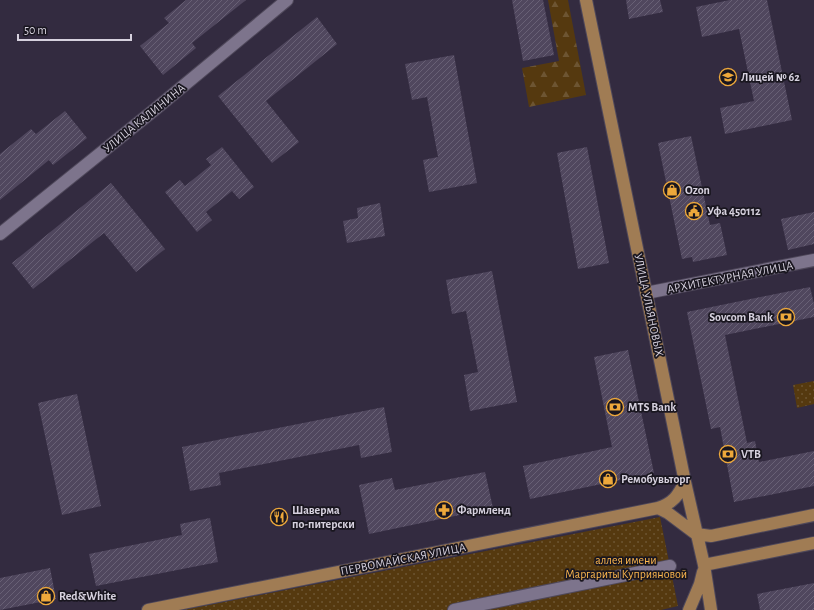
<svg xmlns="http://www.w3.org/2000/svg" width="814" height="610" font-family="'Alegreya Sans',sans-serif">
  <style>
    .forest { fill: url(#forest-firs) }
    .park { fill: url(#park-dots) }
    .building { fill: url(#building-hatch) }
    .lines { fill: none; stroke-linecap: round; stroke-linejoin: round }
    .minor-casing { stroke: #4f485a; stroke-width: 14 }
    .major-casing { stroke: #4f485a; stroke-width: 14 }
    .minor { stroke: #7d748c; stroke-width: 12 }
    .major { stroke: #a07c54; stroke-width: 12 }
    .labels { text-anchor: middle; stroke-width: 3.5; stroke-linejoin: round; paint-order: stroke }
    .poi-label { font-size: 12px; font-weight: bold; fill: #d6d1de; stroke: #19161f; text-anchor: start }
    .street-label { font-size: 12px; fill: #d6d1de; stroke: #19161f }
    .park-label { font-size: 12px; fill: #fbb64e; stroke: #19161f }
  </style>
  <defs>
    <pattern id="forest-firs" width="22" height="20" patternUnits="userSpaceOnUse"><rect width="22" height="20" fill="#55390f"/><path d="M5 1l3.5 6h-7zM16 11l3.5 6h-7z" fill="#6d5532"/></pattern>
    <pattern id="park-dots" width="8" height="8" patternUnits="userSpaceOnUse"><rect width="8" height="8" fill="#55390f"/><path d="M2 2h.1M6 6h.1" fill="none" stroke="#6d5532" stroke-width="1.8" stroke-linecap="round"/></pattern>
    <pattern id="building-hatch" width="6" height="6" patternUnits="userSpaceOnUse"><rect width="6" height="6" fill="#50475e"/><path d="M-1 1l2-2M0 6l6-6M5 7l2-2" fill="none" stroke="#686075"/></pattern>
  </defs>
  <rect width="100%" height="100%" fill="#332b40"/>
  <path class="forest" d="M548,0H568L586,95L529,107L522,68L559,61Z"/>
  <path class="park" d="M814,381V404L797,408L793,385Z
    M660,517L678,606L661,610H183Z"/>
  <path class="building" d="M186,0H246L192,43L196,48L163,75L140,46L169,23L164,18Z
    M512,0H543L554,55L523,61Z
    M626,0H660L663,12L629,19Z
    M730,0H767L792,120L725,134L720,108L754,101L739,29L702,37L696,7Z
    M317,17L337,44L266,101L299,142L272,163L218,96Z
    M454,55L477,183L429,192L423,160L438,157L427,97L412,100L405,64Z
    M65,111L87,138L53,165L49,160L0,200V154L31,129L36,134Z
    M691,136L710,225L720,223L727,255L693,262L692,257L682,259L658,143Z
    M222,147L254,187L239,199L232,191L206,212L212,220L197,232L165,192L180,180L185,186L211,165L206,159Z
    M587,147L609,263L578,269L557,153Z
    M111,183L165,249L136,272L104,233L33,289L12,263Z
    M380,203L385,236L347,243L343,221L358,218L357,208Z
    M814,212V244L788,250L781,219Z
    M492,271L517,402L470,411L464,375L478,372L466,311L452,314L446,280Z
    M810,287L814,304V317L725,335L747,443L755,441L759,462L814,451V486L734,502L720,427L711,429L687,312Z
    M628,350L654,473L530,499L523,466L612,447L594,357Z
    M77,394L101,506L62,515L38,403Z
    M384,407L392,452L361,458L359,445L219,473L221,485L190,491L182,447Z
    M485,472L493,508L369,534L359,485L392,478L395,490Z
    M210,518L218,562L96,586L89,554L182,535L180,524Z
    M50,568L56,599L0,610V578Z
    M814,583V610H760L757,594Z"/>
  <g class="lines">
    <g class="minor-casing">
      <path id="minor" d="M0,234L153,111L287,0
        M646,293L814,260
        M454,610L670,566"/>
    </g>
    <g class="major-casing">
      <path id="major" d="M586,0L685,482L704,565L711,610
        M658,508L668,513L696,534L711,536L814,515
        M704,565L814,543
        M148,610L658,508C673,503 678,496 685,482
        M689,610L700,584L703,572"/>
    </g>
    <use href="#minor" class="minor"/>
    <use href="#major" class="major"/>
  </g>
  <defs>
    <g id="school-ring" transform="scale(0.9)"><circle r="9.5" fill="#19161f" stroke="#eda83b" stroke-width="1.5"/><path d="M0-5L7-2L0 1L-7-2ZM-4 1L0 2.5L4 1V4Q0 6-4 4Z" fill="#eda83b"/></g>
    <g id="shop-ring" transform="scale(0.9)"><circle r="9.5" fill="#19161f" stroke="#eda83b" stroke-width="1.5"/><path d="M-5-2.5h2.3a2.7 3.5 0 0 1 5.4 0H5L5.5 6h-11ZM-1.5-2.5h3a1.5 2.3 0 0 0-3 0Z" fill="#eda83b"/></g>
    <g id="civic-ring" transform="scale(0.9)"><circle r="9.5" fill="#19161f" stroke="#eda83b" stroke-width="1.5"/><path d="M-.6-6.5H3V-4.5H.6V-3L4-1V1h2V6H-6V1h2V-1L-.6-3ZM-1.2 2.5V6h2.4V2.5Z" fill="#eda83b"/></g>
    <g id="bank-ring" transform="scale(0.9)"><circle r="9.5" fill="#19161f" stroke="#eda83b" stroke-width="1.5"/><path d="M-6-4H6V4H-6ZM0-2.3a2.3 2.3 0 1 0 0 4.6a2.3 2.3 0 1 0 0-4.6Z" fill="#eda83b"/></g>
    <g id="pharmacy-ring" transform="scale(0.9)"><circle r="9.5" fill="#19161f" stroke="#eda83b" stroke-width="1.5"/><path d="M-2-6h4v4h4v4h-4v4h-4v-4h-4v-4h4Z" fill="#eda83b"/></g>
    <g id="restaurant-ring" transform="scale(0.9)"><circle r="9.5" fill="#19161f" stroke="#eda83b" stroke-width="1.5"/><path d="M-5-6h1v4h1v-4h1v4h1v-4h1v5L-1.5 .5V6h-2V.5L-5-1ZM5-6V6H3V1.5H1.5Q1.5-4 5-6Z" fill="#eda83b"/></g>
  </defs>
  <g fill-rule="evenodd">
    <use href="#school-ring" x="728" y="77"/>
    <use href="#shop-ring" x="672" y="190"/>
    <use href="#civic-ring" x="694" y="211"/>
    <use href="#bank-ring" x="786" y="317"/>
    <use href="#bank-ring" x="615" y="407"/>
    <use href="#bank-ring" x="728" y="454"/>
    <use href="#shop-ring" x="608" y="479"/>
    <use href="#pharmacy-ring" x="444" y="510"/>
    <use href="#restaurant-ring" x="279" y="517"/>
    <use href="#shop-ring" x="46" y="596"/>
  </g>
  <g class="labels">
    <g class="poi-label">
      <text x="741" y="81">Лицей № 62</text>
      <text x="685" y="194">Ozon</text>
      <text x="707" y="215">Уфа 450112</text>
      <text x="773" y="321" text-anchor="end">Sovcom Bank</text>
      <text x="628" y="411">MTS Bank</text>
      <text x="741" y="458">VTB</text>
      <text x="621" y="483">Ремобувьторг</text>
      <text x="292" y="514">Шаверма<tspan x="292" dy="14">по-питерски</tspan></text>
      <text x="457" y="514">Фармленд</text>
      <text x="59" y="600">Red&amp;White</text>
    </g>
    <g class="street-label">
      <text transform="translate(144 118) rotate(-39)" y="4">УЛИЦА КАЛИНИНА</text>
      <text transform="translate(730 277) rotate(-11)" y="4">АРХИТЕКТУРНАЯ УЛИЦА</text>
      <text transform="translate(649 305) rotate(78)" y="4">УЛИЦА УЛЬЯНОВЫХ</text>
      <text transform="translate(403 559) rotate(-11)" y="4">ПЕРВОМАЙСКАЯ УЛИЦА</text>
    </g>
    <g class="park-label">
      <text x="626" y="564">аллея имени<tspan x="626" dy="14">Маргариты Куприяновой</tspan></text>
    </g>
  </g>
  <path d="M18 34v6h113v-6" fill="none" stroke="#d6d1de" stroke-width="2"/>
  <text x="24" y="34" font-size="12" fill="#d6d1de" stroke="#19161f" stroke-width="3" paint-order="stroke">50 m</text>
</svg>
